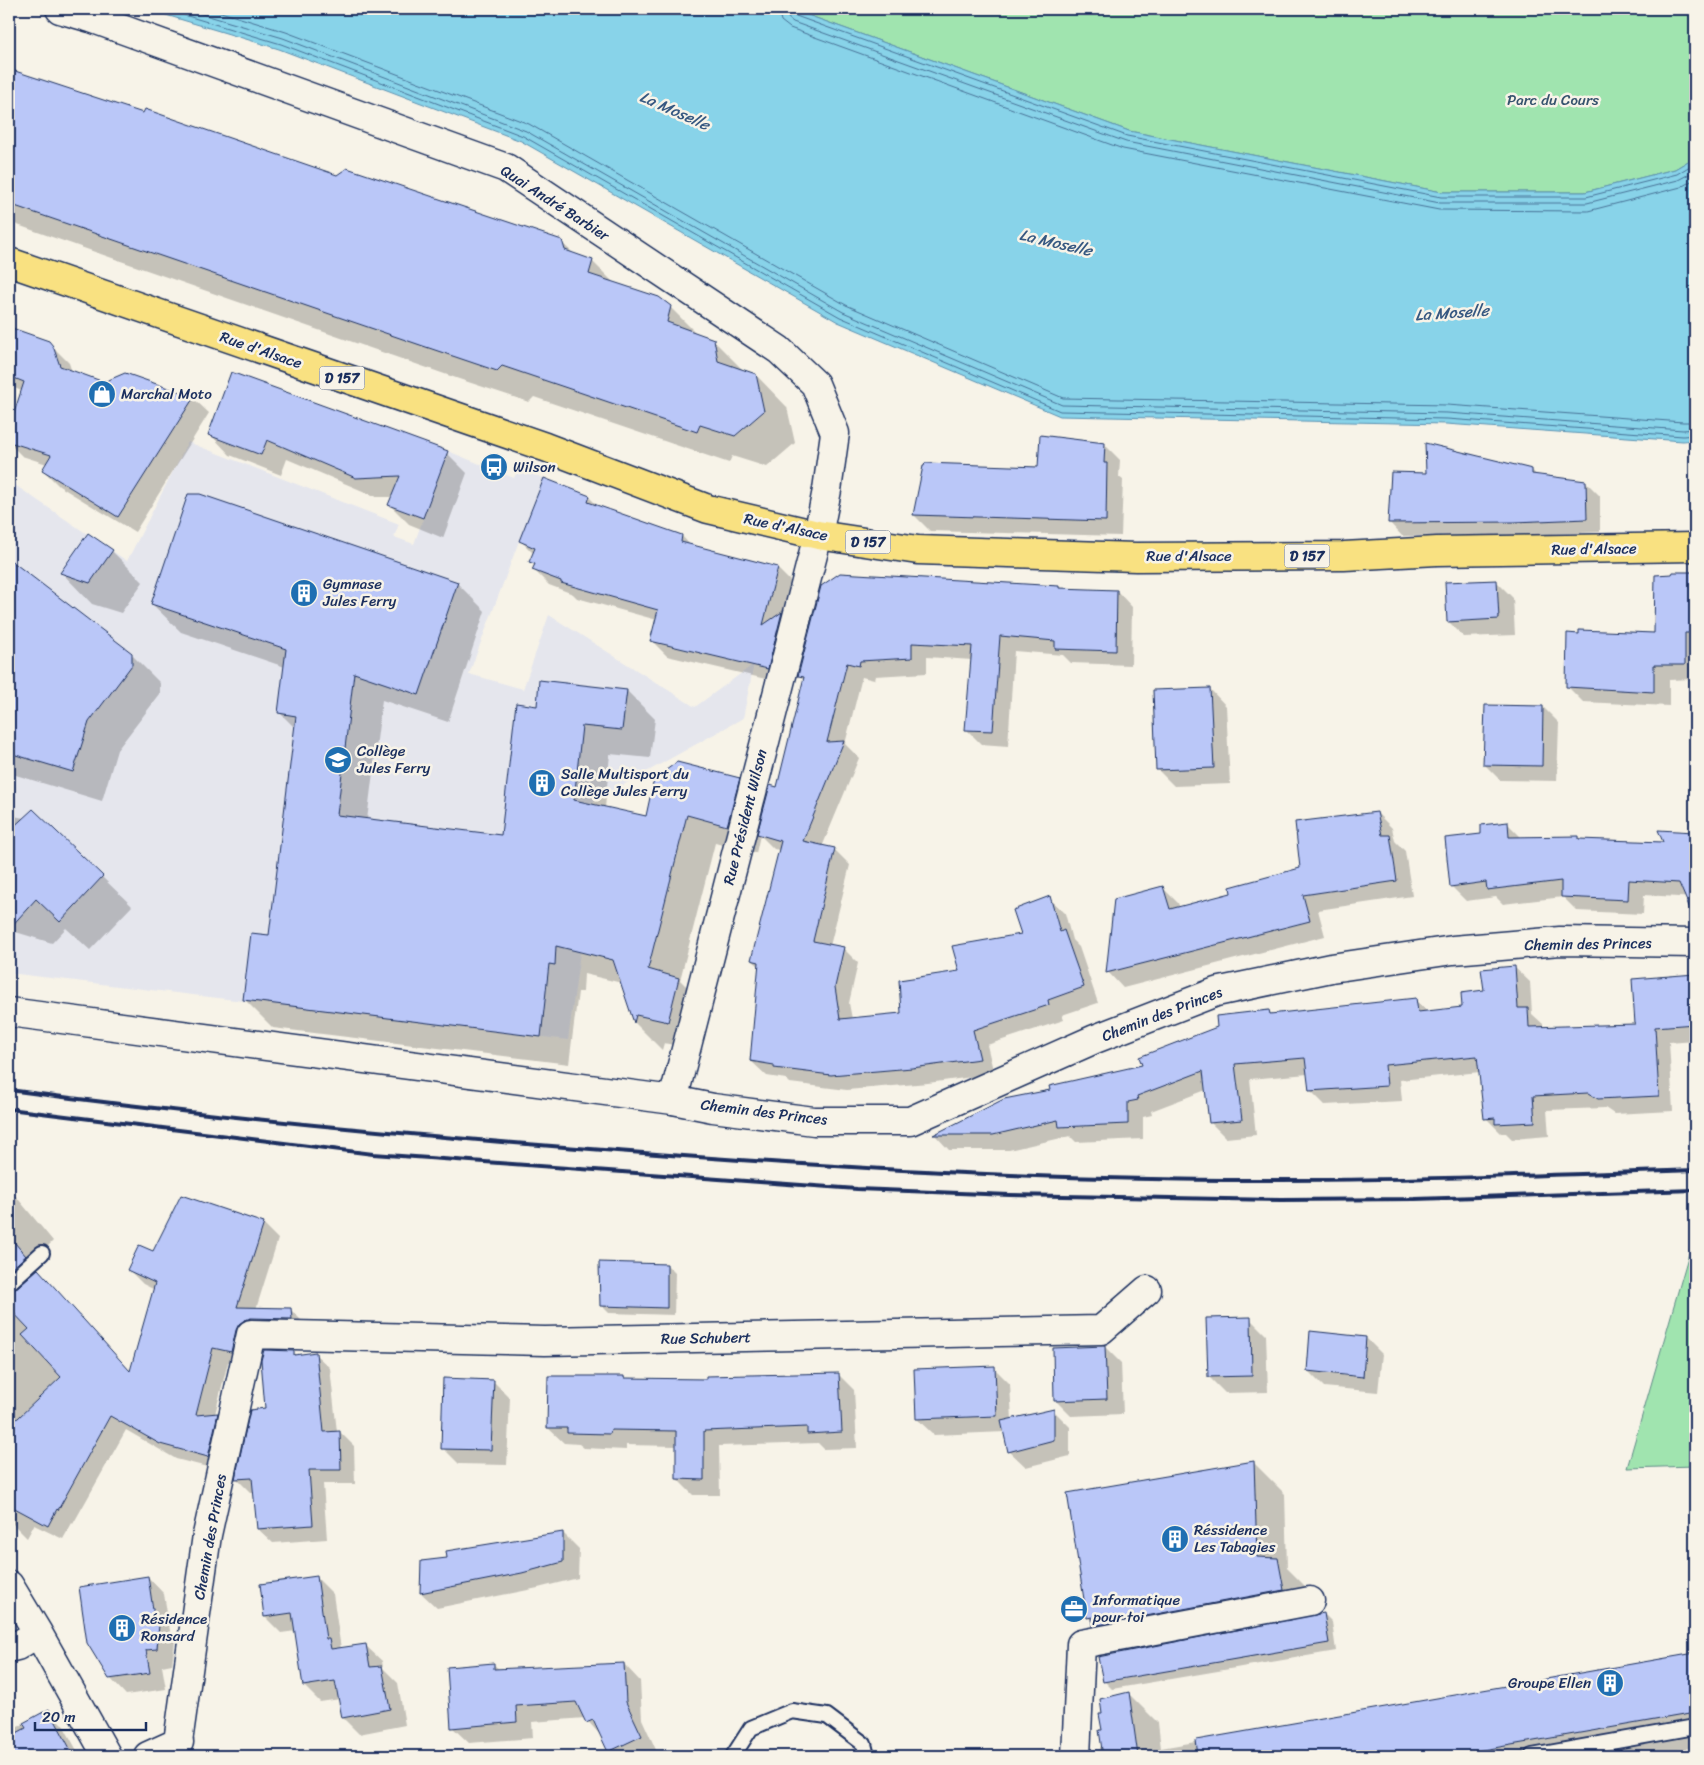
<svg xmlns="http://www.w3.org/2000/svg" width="1704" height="1765" font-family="Sriracha,sans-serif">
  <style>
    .built { fill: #e5e6ed }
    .green { fill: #a0e4af; stroke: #5e8a86 }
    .water { fill: #88d3e9; stroke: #5c91b1 }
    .shadow { fill: #0003 }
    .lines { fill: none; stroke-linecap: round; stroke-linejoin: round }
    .shore { stroke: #477196; stroke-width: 1 }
    .building { fill: #bac7f8; stroke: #1b2f5e }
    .lane-casing { stroke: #1b2f5e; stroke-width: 18 }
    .street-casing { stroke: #1b2f5e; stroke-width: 31 }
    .secondary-casing { stroke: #1b2f5e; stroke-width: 31 }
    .primary-casing { stroke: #1b2f5e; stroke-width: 31 }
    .lane { stroke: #f7f3e8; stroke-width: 14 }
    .street { stroke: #f7f3e8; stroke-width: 28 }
    .secondary { stroke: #f7f3e8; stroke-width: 28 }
    .primary { stroke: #f9e181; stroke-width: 28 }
    .rail { stroke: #1b2f5e; stroke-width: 4 }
    .labels { text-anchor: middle; stroke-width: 5; stroke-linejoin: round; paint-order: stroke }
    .shield { fill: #f7f3e8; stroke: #5d6a87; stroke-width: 1 }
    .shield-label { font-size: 14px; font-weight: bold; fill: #1b2f5e }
    .park-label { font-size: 15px; fill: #36536e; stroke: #f7f3e8 }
    .street-label { font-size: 15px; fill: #1b2f5e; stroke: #f7f3e8 }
    .poi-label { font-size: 15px; fill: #1b2f5e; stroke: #f7f3e8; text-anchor: start }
    .water-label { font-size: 16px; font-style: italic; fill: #365881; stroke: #f7f3e8 }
  </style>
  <rect width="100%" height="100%" fill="#f7f3e8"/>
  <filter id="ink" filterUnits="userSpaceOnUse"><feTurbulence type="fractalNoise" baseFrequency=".02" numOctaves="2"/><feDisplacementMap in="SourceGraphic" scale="10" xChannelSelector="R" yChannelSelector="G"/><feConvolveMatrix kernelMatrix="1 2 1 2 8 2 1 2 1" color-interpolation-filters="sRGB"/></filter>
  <g filter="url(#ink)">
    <path class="built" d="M188,442L399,524L394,537L414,544L448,451L514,478L518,469L544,478L519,541L469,674L523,689L549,615L695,707L754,664L743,718L591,803L583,931L568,1040L9,973V481L127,561Z"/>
    <path class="green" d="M791,9H1695V157L1675,169L1585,192H1442L1129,131Z
      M1692,1243H1695V1466L1627,1468Z"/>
    <path class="water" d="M146,9H791L1129,131L1442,192H1585L1675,169L1695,157V440L1683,441L1446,424L1060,416L838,322L521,141L279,49Z"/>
    <path class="shadow" d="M9,70L144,115L337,176L561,242L575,255L592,261L614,283L670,307L698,335L713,340L745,372L756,375L787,407L795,443L767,467L732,456L729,463L534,397L529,402L459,379L9,222Z
      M9,328L48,342L69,363L72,372L104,383L193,398L209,413L135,532L59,486L43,470L47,464L22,456L9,443V432L22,391L9,386Z
      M210,434L447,453L467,473L443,538L409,524L389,504L393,497H377L287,459L281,475L230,455Z
      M1104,444L1120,460L1119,477L1123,480L1121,536L930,531L914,515L924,468H1039Z
      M1532,470L1537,476L1586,482L1600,496V532L1530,535L1402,536L1389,522L1428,474Z
      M589,497L599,507L682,536L691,546L777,568L792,583L783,683L667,656L652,641L657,620L577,598L573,594L549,585L534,570L535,567L531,562L534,554L520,540Z
      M88,535L112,551L143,582L121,613L92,604L62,573Z
      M9,561L131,654L160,683V694L117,750L102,801L9,773V692L65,708L9,665Z
      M1674,573H1695V679L1669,680V706L1583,702L1567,686L1656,634Z
      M1497,582L1513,598L1515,635L1464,637L1448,621Z
      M457,583L485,611L448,722L382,700L367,820L502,837L538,708L627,691L655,719L650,758L610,754L605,808L647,818L739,779L766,806L778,788L804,680L799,675L1059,587L1061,590L1117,591L1132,607L1131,665L1071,663L1063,655L1014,651L1008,746L981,744L966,729L972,660L927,657V673L875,676L874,680L862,677L845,744L859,758L822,847L835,850L850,865L830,946L843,948L858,963L849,1003L852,1019L902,1014L960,972L1022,935L1049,898L1065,913L1072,940L1079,947L1098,1003L1062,1015L1064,1020L987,1045L994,1074L928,1083L847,1090L790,1083L786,1079L767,1076L751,1061L760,967L752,960L780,850L774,849L760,835L756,853L715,843L680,980L707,1007L697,1050L664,1043L662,1050L635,1023L622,983L584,974L583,992H578L569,1064L273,1028L245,1000L270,937L296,729L280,713L285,667L181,632L152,604Z
      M1210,689L1226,706L1230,784L1174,786L1157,769Z
      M1543,707L1559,723L1557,781L1500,780L1484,764Z
      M1377,813L1392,828L1395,841L1405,851L1412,896L1318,910L1325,936L1123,988L1108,972L1163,888L1178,903L1180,908L1233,894L1302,869Z
      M9,815L24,818L102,877L132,906L90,950L66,928L52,943L9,930Z
      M1507,823L1522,838L1579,837L1583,841L1665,843L1660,831L1695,833V898L1644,895L1643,914L1577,911L1563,897L1503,904L1496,897L1466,901L1451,886L1482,835Z
      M1514,967L1530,982L1532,1014L1543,1024V1028L1637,1025L1634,980L1695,975V1040L1669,1042L1673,1111L1614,1114L1605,1108L1547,1110L1549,1136L1512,1139L1506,1133H1501L1486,1118L1480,1072L1400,1080L1402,1101L1325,1105L1310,1090L1308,1074L1250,1079L1256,1135L1226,1138L1211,1123L1206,1090L1151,1111L1152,1115L1143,1117V1139L1076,1142L1070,1136L1009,1150H949L935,1135L1005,1100L1052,1091L1143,1066L1269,1011L1272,1015L1415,1000L1428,1012L1463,1008Z
      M9,1188L53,1241L40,1254L36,1266L39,1272L131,1372L155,1290L143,1284L128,1269L153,1253L263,1224L278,1239L256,1309H290L305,1324L267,1333L246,1366L228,1362L215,1414H217L232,1429L223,1471L176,1459L126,1430L73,1524L72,1523L63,1539L34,1525L27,1538L13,1524L9,1517Z
      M667,1265L675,1273L674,1315L609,1313L601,1305Z
      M1250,1319L1266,1335L1268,1392L1225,1393L1209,1377Z
      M1366,1338L1382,1354L1378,1392L1324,1387L1308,1371Z
      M1105,1347L1121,1363L1123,1414L1071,1416L1055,1400Z
      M293,1352L297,1356L315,1354L330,1368L337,1432H340L354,1446L355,1484H323L327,1539L273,1543L258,1529L255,1493H251L237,1479L251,1411L266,1409Z
      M994,1368L1010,1384L1012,1420L1054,1411L1070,1427V1456L1026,1467L1009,1451L1005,1432L934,1435L917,1419Z
      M838,1374L854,1390L857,1448L824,1449L818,1443L719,1446L720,1495H693L677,1479V1446L626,1445V1450L584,1448L579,1444L564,1443L548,1428L624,1377L626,1380H707Z
      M494,1382L510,1398L507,1465L459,1464L443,1448Z
      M1254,1463L1285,1494L1287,1568L1310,1591L1314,1616L1324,1614L1332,1622L1336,1651L1112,1689L1104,1681L1122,1653L1088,1617Z
      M563,1533L579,1549L578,1578L538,1588L437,1608L421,1593L423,1562L448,1559Z
      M148,1577L164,1594L171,1637L175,1641L172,1664L162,1666L166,1689L126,1695L110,1678Z
      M316,1577L333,1594L341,1649L365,1645L382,1661L383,1668L398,1683L405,1725L359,1734L343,1718L340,1699L320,1702L304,1686L296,1631L281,1633L265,1617Z
      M1695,1655V1747L1643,1756H1101L1100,1747L1102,1746L1103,1731L1128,1693L1158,1723L1161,1748Z
      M493,1664L500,1670L624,1664L640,1681L642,1719L657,1752L648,1756H614L609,1751L603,1738L585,1718L532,1722L533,1738L469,1743L452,1727Z
      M49,1711L63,1725L80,1756H9V1713L12,1730Z"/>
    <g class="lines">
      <path class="shore" d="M164,9L281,44L523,136L840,317L1060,411L1447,419L1683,436L1695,435
        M185,9L283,38L526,131L843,312L1062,405L1447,413L1683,430L1695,429
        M211,9L286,32L529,124L846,305L1063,398L1447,405L1683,422H1695
        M778,9L781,21L790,28L1123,149L1439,210L1588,211L1681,187L1695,179
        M785,9L787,17L793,22L1126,142L1440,203H1587L1678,180L1695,171
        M792,9V13L796,16L1127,136L1441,197H1586L1677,174L1695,163"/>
    </g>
    <path class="building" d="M9,69L143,113L145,109L337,175L347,168L562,240L565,250L593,260L589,274L659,297L671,306L667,322L714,339L718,361L756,374L764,411L735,436L700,425L697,432L502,366L497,371L426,347L9,204Z
      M9,327L49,341L53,346L60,366L104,382L125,373L194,397L118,517L42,470L51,455L9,442V428L24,382L9,376Z
      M231,372L448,451L423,518L388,505L400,476L356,478L267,440L261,455L208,435Z
      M1040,435L1105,443L1104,463H1107L1106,521L913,515L923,466H924L925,463L1038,467Z
      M1425,443L1532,469V474L1586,481L1587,519L1514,522L1388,523L1391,472L1426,473Z
      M544,478L590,496L588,502L682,535L681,542L778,567L763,625L782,612L768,669L650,641L658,610L561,583V581L532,570L535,564L529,562L535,548L519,541Z
      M188,494H200L458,582L419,695L354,673L337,815L501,835L516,703L537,706L539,680L627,690L622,730L582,726L574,800L646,816L654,779L677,762L740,778L727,826L687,815L648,969L679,978L668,1022L636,1015L634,1023L613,960L556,946L555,965L549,964L541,1037L243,1000L251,933L269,935L296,716L278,713L286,649L151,604Z
      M88,533L113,550L90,583L60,573Z
      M9,559L132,653V665L89,722L73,772L9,753Z
      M1673,572H1695V633H1685V665H1654V692L1566,687L1567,633L1579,634V630L1654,633L1655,575L1672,574Z
      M840,573L1059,586V588L1117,590L1116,651L1055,649V641L1000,636L993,731L965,730L972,646L912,643V658L860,661L859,666L847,663L827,742L844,741L803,841L835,848L813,941L844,947L835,987L840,1019L901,1013L899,980L959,971L952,946L1021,934L1013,910L1050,896L1060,932L1064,930L1084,987L1048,1000L1049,1005L973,1030L980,1059L912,1068L831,1075L774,1068V1065L750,1061L759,962L751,960L781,841L757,834L770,785L777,787L804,677L798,676L821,586Z
      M1497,580L1499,619L1447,622L1445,582Z
      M1210,688L1214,768L1156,770L1153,690Z
      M1485,705L1543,706L1542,766L1483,765Z
      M33,809L103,876L60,922L36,899L9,929V831Z
      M1377,812L1382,835H1390L1397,881L1303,895L1310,921L1106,973L1114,899L1163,886L1170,909L1231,893L1230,887L1300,868L1295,822Z
      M1508,822L1509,837L1579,836V839L1663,842L1658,830L1695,832V918H1694L1679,883L1629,880L1628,900L1561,897V881L1487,890L1486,882L1450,887L1445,838L1481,834V825Z
      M1515,966L1518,1008H1528L1529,1027L1635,1024L1632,979L1695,974V1024L1655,1027L1659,1096L1598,1099L1588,1093L1533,1096L1535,1122L1495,1124V1118L1484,1119L1477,1056L1385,1065L1387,1086L1309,1091L1305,1058L1235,1064L1242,1120L1209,1123L1203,1071L1137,1096L1138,1100L1128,1102V1124L1059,1127L1058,1120L993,1135H933L1004,1099L1050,1090L1049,1086L1142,1065L1139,1057L1217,1027L1216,1016L1269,1010L1270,1014L1416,998L1418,1012L1462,1007L1461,993L1484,990L1481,969Z
      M181,1195L264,1223L237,1307L291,1308L292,1319L251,1318L245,1320L239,1324L236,1330L231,1352L213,1348L196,1415L218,1413L208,1457L160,1444L110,1416L58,1510L57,1509L48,1526L9,1505V1423L18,1418L61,1377L22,1335L29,1329L9,1308V1292L15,1289L38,1269L130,1371L155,1283L127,1270L139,1245L153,1251Z
      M9,1236L26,1256L9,1271Z
      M599,1262L667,1264V1308L600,1306Z
      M1251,1317L1252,1376L1208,1377L1206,1318Z
      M1310,1331L1366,1337L1363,1377L1307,1371Z
      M1105,1346L1107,1399L1054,1401L1053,1348Z
      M264,1350L294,1351V1355L316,1352L324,1432L340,1431L341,1470H309L313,1525L257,1529L252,1478L235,1479L250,1410L265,1408L261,1360Z
      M995,1366L997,1416L916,1419L914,1369Z
      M839,1373L842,1432L807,1434V1427L704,1431V1480L676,1479V1431L611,1430L610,1434L567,1433V1428H547L548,1376H624V1378L706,1379V1376Z
      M443,1378L494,1380L491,1450L441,1449Z
      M1054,1409V1440L1008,1452L1001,1421Z
      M1254,1461L1257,1557L1278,1558L1284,1590L1093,1626L1092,1617L1087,1618L1067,1493Z
      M563,1532V1562L522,1573L420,1593L421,1561L447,1558L446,1551Z
      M148,1576L155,1623L159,1624L157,1649L146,1650L150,1673L109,1679L87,1643L79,1587Z
      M317,1576L326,1639H329L331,1649L366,1644L370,1667L382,1666L390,1709L342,1718L335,1681L303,1686L292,1613L264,1617L260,1584Z
      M1324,1613L1329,1643L1103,1682L1098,1657Z
      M1695,1653V1713L1448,1756H1198L1196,1740Z
      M494,1663V1669L624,1663L626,1702L642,1736L608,1752L593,1720L586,1723L576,1702L516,1706L517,1722L451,1728L447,1667Z
      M1129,1692L1138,1756H1103L1099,1730H1102L1099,1714H1102L1100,1699Z
      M49,1709L74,1756H9V1737L26,1728L23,1723Z"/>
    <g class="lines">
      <g class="lane-casing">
        <path id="lane" d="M9,1283L42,1253
          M733,1756L751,1728L792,1711L827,1716L864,1744L867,1756
          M1532,1756L1695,1727"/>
      </g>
      <g class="street-casing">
        <path id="street" d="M60,9L91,18L506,168L779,350L815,384L835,433L827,490L818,535
          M673,1100L713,1108L814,1121H910L1095,1039L1216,992L1331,968L1453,950L1560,941L1695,943
          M9,1585L38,1633L107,1756
          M9,1648L17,1646L38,1633
          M148,1756L179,1742
          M176,1756L207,1535L251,1334L545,1341L1101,1330L1147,1290
          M1076,1756L1081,1644L1310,1601"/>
      </g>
      <g class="secondary-casing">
        <path id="secondary" d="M9,1012L673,1100L818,535"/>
      </g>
      <g class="primary-casing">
        <path id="primary" d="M9,262L545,447L708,509L818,535L918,550L1136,557L1344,556L1437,551L1695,547"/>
      </g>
      <use href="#lane" class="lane"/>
      <use href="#street" class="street"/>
      <use href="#secondary" class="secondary"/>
      <use href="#primary" class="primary"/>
      <path class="rail" d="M9,1090C211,1117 414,1136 617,1151C837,1168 1058,1181 1279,1180C1418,1180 1557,1175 1695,1170
        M9,1109L373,1154L857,1189L1010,1195L1281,1200L1415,1199L1695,1190"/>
    </g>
  </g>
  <defs>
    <g id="shop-disc" transform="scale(1.4375)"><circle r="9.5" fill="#1f6fb2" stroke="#f7f3e8"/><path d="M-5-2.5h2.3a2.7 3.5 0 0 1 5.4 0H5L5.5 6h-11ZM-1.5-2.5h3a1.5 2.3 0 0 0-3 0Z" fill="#fff"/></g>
    <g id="bus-disc" transform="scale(1.4375)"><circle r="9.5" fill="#1f6fb2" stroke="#f7f3e8"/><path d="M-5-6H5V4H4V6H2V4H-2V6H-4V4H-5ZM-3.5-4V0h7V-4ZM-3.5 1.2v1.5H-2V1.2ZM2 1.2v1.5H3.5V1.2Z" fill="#fff"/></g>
    <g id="building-disc" transform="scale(1.4375)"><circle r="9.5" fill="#1f6fb2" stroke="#f7f3e8"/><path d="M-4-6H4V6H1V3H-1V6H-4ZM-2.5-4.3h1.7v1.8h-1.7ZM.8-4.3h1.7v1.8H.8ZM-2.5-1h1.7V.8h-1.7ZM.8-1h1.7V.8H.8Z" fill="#fff"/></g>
    <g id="school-disc" transform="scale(1.4375)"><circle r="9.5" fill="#1f6fb2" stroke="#f7f3e8"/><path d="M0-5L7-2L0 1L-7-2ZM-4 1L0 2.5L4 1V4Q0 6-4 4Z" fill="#fff"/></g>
    <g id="office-disc" transform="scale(1.4375)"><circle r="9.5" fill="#1f6fb2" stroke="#f7f3e8"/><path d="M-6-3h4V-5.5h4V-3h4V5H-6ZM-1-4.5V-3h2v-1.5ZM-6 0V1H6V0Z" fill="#fff"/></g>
  </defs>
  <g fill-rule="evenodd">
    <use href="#shop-disc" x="102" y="394"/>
    <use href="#bus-disc" x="494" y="467"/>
    <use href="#building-disc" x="304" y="593"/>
    <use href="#school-disc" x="338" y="760"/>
    <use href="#building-disc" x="542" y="783"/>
    <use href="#building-disc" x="1175" y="1539"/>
    <use href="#office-disc" x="1074" y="1609"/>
    <use href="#building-disc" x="122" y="1628"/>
    <use href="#building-disc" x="1610" y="1683"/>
  </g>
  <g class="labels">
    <g class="shield">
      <rect x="319.5" y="366.5" width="45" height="23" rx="4"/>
      <rect x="845.5" y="530.5" width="45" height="23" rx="4"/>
      <rect x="1284.5" y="544.5" width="45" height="23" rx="4"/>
    </g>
    <g class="shield-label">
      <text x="342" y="383">D 157</text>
      <text x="868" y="547">D 157</text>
      <text x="1307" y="561">D 157</text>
    </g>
    <g class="park-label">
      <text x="1553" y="105">Parc du Cours</text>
    </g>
    <g class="street-label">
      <text transform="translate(555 203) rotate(33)" y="5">Quai André Barbier</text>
      <text transform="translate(261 350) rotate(19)" y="5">Rue d'Alsace</text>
      <text transform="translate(786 527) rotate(12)" y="5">Rue d'Alsace</text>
      <text transform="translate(1594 549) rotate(-1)" y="5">Rue d'Alsace</text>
      <text x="1189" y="561">Rue d'Alsace</text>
      <text transform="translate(745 817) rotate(-76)" y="5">Rue Président Wilson</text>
      <text transform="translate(1588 944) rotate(-1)" y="5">Chemin des Princes</text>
      <text transform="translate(1162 1014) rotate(-21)" y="5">Chemin des Princes</text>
      <text transform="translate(764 1112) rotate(7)" y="5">Chemin des Princes</text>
      <text transform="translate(706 1338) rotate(-1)" y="5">Rue Schubert</text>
      <text transform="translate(210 1537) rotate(-80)" y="5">Chemin des Princes</text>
    </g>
    <g class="poi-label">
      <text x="121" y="399">Marchal Moto</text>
      <text x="513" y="472">Wilson</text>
      <text x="323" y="589">Gymnase<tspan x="323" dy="17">Jules Ferry</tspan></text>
      <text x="357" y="756">Collège<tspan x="357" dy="17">Jules Ferry</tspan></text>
      <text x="561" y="779">Salle Multisport du<tspan x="561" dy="17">Collège Jules Ferry</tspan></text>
      <text x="1194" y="1535">Réssidence<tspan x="1194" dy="17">Les Tabagies</tspan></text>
      <text x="1093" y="1605">Informatique<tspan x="1093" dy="17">pour toi</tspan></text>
      <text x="141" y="1624">Résidence<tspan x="141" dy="17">Ronsard</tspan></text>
      <text x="1591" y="1688" text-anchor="end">Groupe Ellen</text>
    </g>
    <g class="water-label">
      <text transform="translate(675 110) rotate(24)" y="6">La Moselle</text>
      <text transform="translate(1056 242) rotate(13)" y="6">La Moselle</text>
      <text transform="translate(1452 312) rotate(-4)" y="6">La Moselle</text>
    </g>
  </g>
  <rect width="1704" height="1765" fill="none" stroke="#f7f3e8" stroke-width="30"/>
  <rect x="15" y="15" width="1674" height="1735" fill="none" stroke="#1b2f5e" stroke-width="2" filter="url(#ink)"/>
  <path d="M35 1722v8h111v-8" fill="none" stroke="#1b2f5e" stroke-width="2.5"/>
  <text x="42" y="1722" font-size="15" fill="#1b2f5e" stroke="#f7f3e8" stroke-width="4" paint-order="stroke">20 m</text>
</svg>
